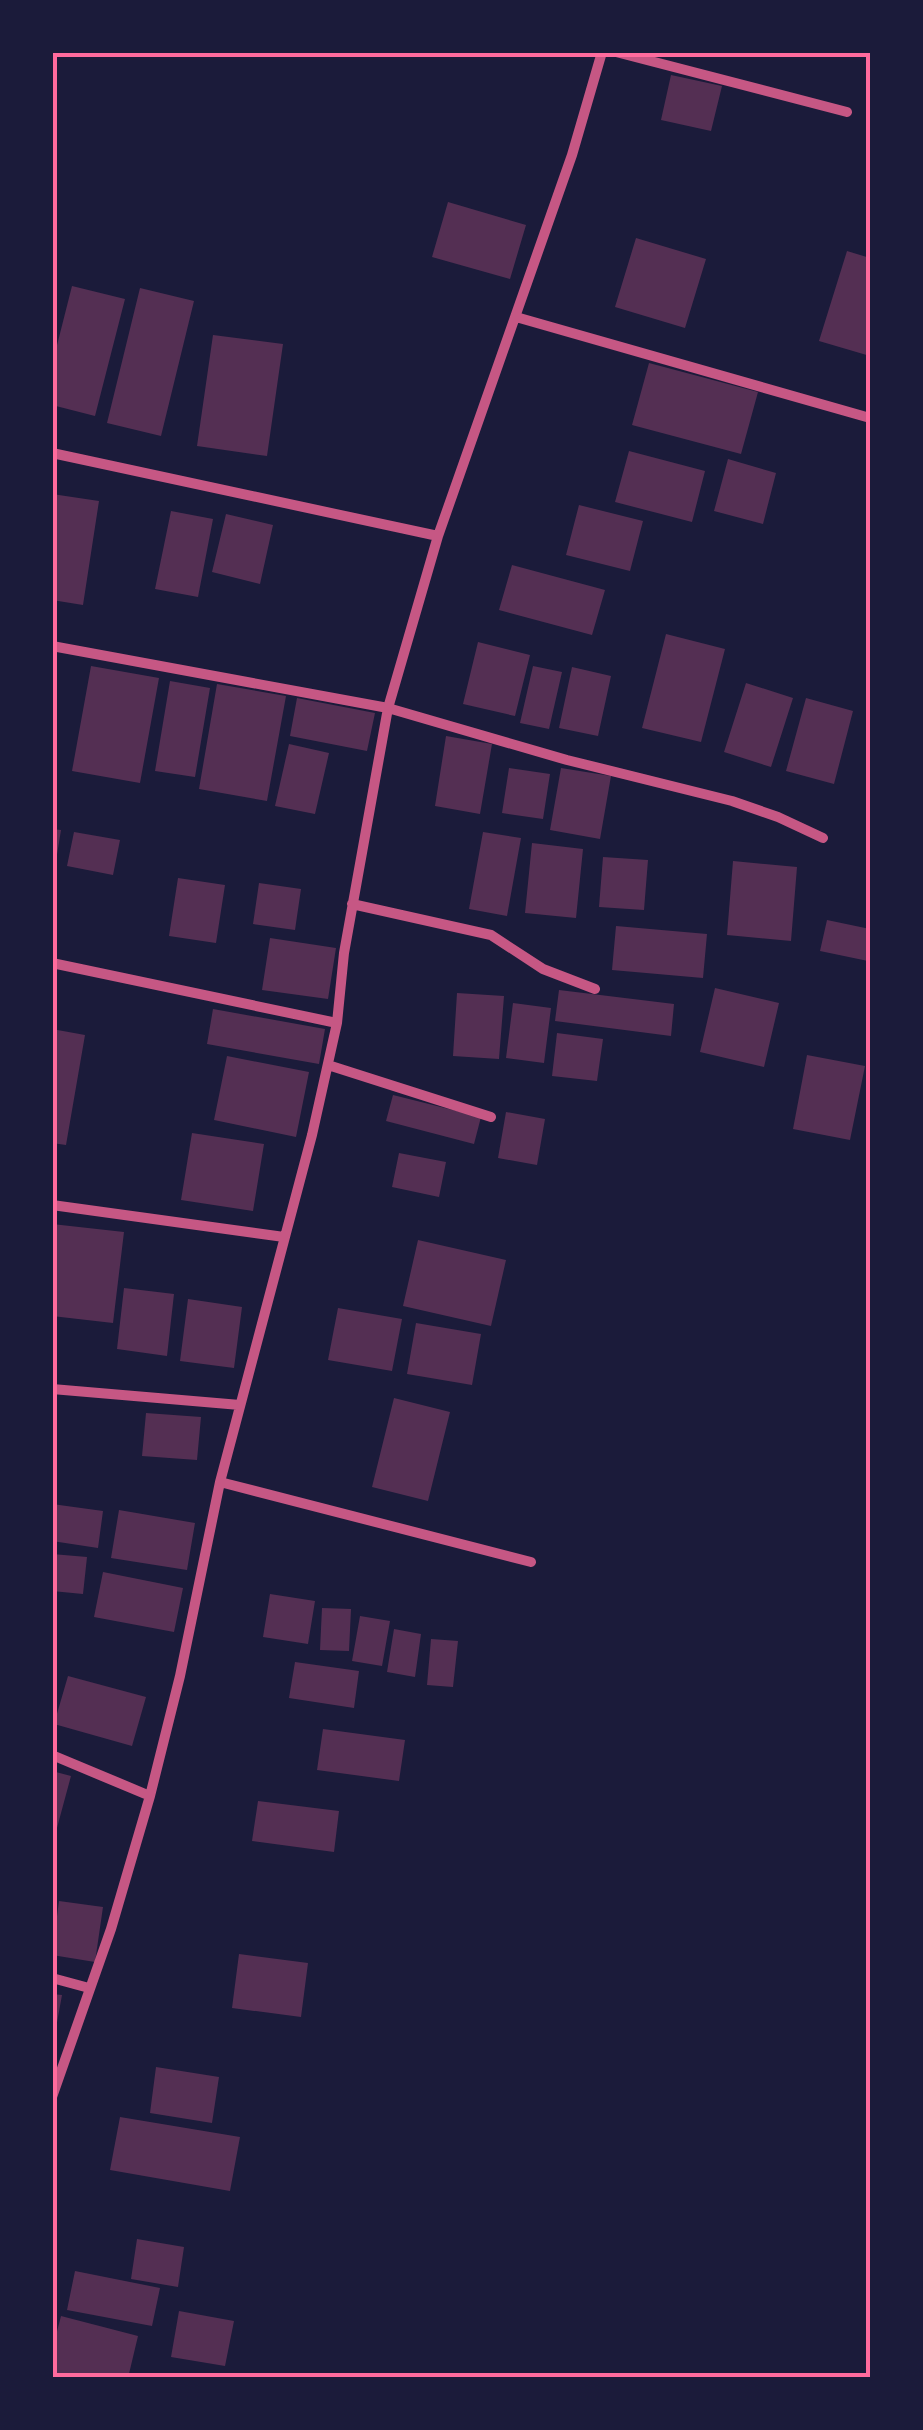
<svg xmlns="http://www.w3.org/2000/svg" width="923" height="2430" font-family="'Roboto Serif',serif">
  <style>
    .building { fill: #542f53 }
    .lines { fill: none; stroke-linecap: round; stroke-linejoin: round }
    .minor { stroke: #c65784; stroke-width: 10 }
    .neatline { fill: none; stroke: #ff6b9d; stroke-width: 4 }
  </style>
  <rect width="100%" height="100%" fill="#1b1b3a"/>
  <path class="building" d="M671,75L722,86L711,131L661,120Z
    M448,202L526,225L510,279L432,257Z
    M636,238L706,259L685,328L615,307Z
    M847,251L870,258V356L819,341Z
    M72,286L125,299L95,416L52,405V365Z
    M140,288L194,301L161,436L107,423Z
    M213,335L283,344L267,456L197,446Z
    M649,363L758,392L741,454L632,425Z
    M629,451L705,471L692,522L615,502Z
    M728,459L776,473L763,524L714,511Z
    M52,494L99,501L83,605L52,600Z
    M579,505L643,521L630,571L566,555Z
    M171,511L213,519L198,597L155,589Z
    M226,514L273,525L260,584L212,572Z
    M512,565L605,590L592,635L499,610Z
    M666,634L725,649L701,742L642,728Z
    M478,642L530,655L515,716L463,704Z
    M91,666L159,678L140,783L72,771Z
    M533,666L562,672L549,729L520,723Z
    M572,667L611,676L598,736L559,728Z
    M170,681L210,688L195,777L155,771Z
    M746,683L793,698L771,767L724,752Z
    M217,684L286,696L267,801L199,789Z
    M297,698L375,713L367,751L290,736Z
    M806,698L853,711L834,784L786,771Z
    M446,736L492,744L480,814L435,806Z
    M289,744L329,753L315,814L275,806Z
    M509,768L550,774L543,819L502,813Z
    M561,768L611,776L600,839L550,830Z
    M52,829L61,830L55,867L52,866Z
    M74,832L120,840L113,875L67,866Z
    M483,832L521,838L507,916L469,909Z
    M532,843L583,849L576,918L525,913Z
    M603,857L648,860L644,910L599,907Z
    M733,861L797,867L791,941L727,935Z
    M178,878L225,885L216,943L169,936Z
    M259,883L301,889L295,930L253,924Z
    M827,920L870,929L868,961L820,951Z
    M616,926L707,934L703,978L612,970Z
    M270,938L336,948L328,999L262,990Z
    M715,988L779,1003L764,1067L700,1052Z
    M559,990L674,1004L671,1036L555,1021Z
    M457,993L504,996L499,1059L453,1056Z
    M513,1003L551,1008L544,1063L506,1058Z
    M213,1009L325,1029L319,1064L207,1044Z
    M52,1029L85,1035L66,1145L52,1143Z
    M557,1033L603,1039L597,1081L552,1076Z
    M807,1055L865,1066L850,1140L793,1129Z
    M227,1056L309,1072L296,1137L214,1120Z
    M393,1095L481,1117L474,1144L386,1121Z
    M506,1112L545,1119L537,1165L498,1158Z
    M192,1133L264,1144L253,1211L181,1200Z
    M399,1153L446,1162L439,1197L392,1187Z
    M52,1224L124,1232L113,1323L52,1316Z
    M418,1240L506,1260L491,1326L403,1306Z
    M124,1288L174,1294L167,1356L117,1349Z
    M188,1299L242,1307L234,1368L180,1361Z
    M338,1308L402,1319L392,1371L328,1360Z
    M416,1323L481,1334L472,1385L407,1374Z
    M394,1398L450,1412L428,1501L372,1487Z
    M146,1413L201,1417L197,1460L142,1456Z
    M52,1504L103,1511L98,1548L52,1541Z
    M119,1510L195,1523L187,1570L111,1558Z
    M52,1554L87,1557L83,1594L52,1591Z
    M103,1572L183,1588L174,1632L94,1617Z
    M270,1594L315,1601L308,1644L263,1637Z
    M322,1608L351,1609L349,1651L320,1650Z
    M360,1616L390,1621L382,1666L352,1661Z
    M394,1629L421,1634L415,1677L387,1672Z
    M431,1639L458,1641L453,1687L427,1685Z
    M295,1662L359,1671L354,1708L289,1698Z
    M68,1676L146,1697L132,1746L54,1724Z
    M323,1729L405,1740L399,1781L317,1770Z
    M52,1771L71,1776L54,1839H52Z
    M258,1801L339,1811L334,1852L252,1841Z
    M59,1901L103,1907L95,1962L52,1955Z
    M239,1954L308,1963L301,2017L232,2008Z
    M52,1994L62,1995L54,2039L52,2038Z
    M156,2067L219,2077L212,2123L150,2113Z
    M120,2117L240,2137L230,2191L110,2170Z
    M137,2239L184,2247L178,2287L131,2279Z
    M75,2271L160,2288L152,2326L67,2310Z
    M179,2311L234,2321L225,2366L171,2357Z
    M61,2316L138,2336L128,2378H52V2351Z"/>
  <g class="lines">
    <path class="minor" d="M616,52L847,112
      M516,317L870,418
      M52,453L438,536
      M52,646L388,708L567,760L732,801L778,817L823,838
      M352,904L491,935L543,969L595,989
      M52,963L337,1023
      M328,1065L491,1117
      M52,1205L284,1237
      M52,1389L240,1405
      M220,1482L531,1562
      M52,1755L150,1796
      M52,1978L89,1988
      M52,2097L111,1929L150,1796L180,1676L220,1482L312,1135L337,1023L344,953L388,708L438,536L572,155L602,52"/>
  </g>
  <rect width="923" height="2430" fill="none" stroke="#1b1b3a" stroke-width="110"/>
  <rect x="55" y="55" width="813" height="2320" class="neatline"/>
</svg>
